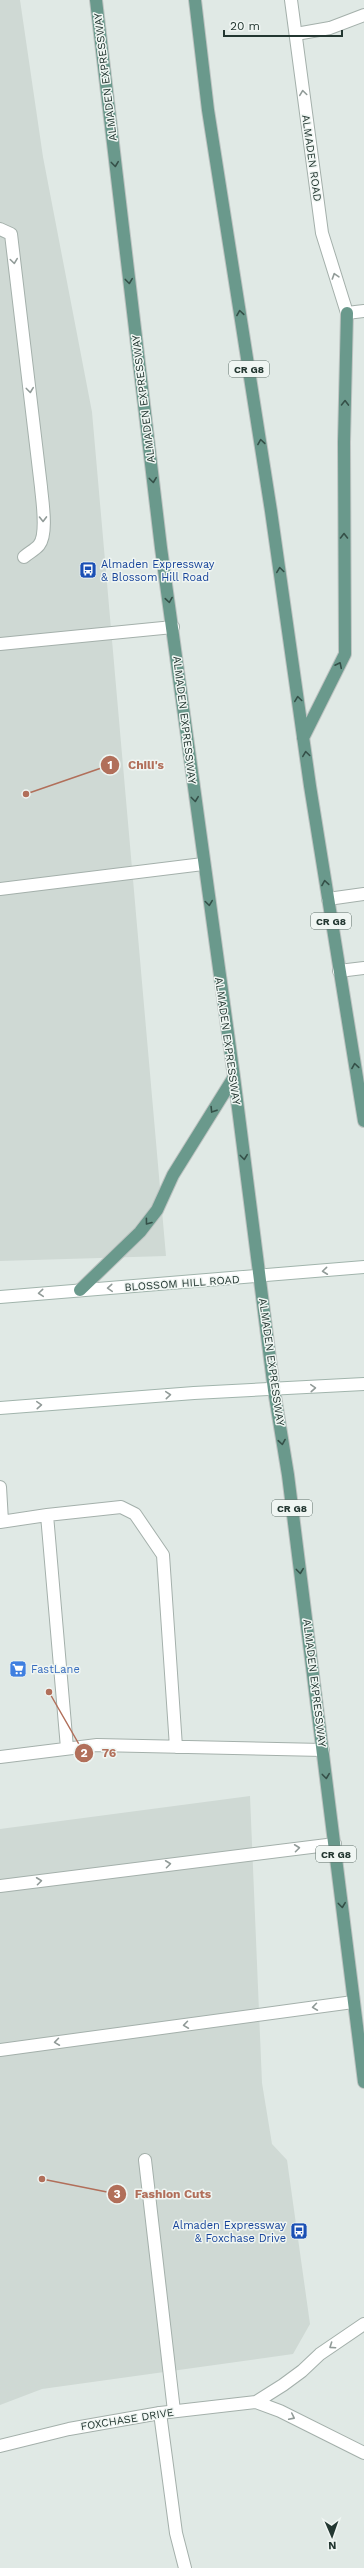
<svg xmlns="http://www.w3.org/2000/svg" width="364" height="2568" font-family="'Work Sans',sans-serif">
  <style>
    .built { fill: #cfd9d4 }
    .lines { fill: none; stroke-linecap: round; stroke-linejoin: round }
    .lane-casing { stroke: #a4b0ab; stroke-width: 14 }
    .street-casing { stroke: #a4b0ab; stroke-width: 14 }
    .secondary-casing { stroke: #a1b4ac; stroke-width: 14 }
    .primary-casing { stroke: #bdc3c1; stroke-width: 14 }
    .lane { stroke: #fff; stroke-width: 12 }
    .street { stroke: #fff; stroke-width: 12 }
    .secondary { stroke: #fff; stroke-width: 12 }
    .primary { stroke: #6a998c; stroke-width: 12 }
    .oneway { stroke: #919b98 }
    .oneway2 { stroke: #355048 }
    .labels { text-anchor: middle; stroke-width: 3; stroke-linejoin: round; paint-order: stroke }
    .shield { fill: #f0f6f3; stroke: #60706b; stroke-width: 1 }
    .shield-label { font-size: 10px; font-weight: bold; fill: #233731 }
    .street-label { font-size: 11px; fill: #233731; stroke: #f0f6f3 }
    .transit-label { font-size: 11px; fill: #164399; stroke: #f0f6f3; text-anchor: start }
    .shop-label { font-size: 11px; fill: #366cbe; stroke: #f0f6f3; text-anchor: start }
    .leader { fill: none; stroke: #b16f5a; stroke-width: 1.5 }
    .callout-dot { fill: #b16f5a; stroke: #f0f6f3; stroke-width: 1.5 }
    .mark-label { font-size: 12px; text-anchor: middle; font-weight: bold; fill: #fff }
    .callout-label { font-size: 12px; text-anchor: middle; font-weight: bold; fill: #b16f5a; stroke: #f0f6f3; stroke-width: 3; stroke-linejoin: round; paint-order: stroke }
  </style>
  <rect width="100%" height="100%" fill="#e0e9e5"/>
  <path class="built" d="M0,0H20L43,157L92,412L166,1256L0,1261Z
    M250,1796L262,2083L272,2144L287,2160L310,2324L293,2354L42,2389L0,2405V1829Z"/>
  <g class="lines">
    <g class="lane-casing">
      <path id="lane" d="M296,34L330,28L364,15
        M0,229L11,234L41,487C42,500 48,534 39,545C35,550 28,553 24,557
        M0,644L173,627
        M0,889L203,864
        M328,899L364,894
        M339,971L364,968
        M0,1487L2,1521
        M0,1522L47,1515
        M67,1748L47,1515L121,1507L135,1514L163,1555L176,1747
        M0,1757L97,1745L323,1750
        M0,1886L335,1844
        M0,2050L353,2002
        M145,2160L174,2411
        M160,2413L176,2533L185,2568"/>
    </g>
    <g class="street-casing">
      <path id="street" d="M291,0L322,233L347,313L364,311
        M256,2402L283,2385L302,2371L320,2354L364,2324
        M0,2446L69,2429L160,2413L256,2402L280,2411L364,2453"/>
    </g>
    <g class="secondary-casing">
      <path id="secondary" d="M0,1297L364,1267
        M0,1408L194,1393L364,1384"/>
    </g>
    <g class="primary-casing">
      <path id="primary" d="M96,0L161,548L234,1077L274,1390L288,1475L364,2082
        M195,0L208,110L271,511L310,786L364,1121
        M303,738L345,654L344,442L347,313
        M80,1290L140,1232L157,1210L173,1175L234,1077"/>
    </g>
    <use href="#lane" class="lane"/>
    <use href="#street" class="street"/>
    <use href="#secondary" class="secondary"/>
    <use href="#primary" class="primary"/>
  </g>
  <defs><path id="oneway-chevron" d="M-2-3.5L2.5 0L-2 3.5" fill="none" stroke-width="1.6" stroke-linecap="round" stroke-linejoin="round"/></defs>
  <g class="oneway">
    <use href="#oneway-chevron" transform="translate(303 93) rotate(-98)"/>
    <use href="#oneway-chevron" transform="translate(14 261) rotate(82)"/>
    <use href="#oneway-chevron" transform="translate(335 276) rotate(-108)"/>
    <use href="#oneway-chevron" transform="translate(30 390) rotate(83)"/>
    <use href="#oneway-chevron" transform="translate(43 519) rotate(89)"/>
    <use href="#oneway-chevron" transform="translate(325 1271) rotate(174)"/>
    <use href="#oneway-chevron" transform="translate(110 1288) rotate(176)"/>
    <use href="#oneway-chevron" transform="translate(41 1293) rotate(175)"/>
    <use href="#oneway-chevron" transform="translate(313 1388) rotate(-4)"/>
    <use href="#oneway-chevron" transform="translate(168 1395) rotate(-5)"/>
    <use href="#oneway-chevron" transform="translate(39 1405) rotate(-4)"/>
    <use href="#oneway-chevron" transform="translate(297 1848) rotate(-7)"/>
    <use href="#oneway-chevron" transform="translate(168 1864) rotate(-7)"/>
    <use href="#oneway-chevron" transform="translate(39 1881) rotate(-7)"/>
    <use href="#oneway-chevron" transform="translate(315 2007) rotate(172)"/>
    <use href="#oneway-chevron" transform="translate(186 2025) rotate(172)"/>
    <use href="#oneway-chevron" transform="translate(57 2042) rotate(172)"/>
    <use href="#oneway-chevron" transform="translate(332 2346) rotate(146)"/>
    <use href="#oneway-chevron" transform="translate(292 2417) rotate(26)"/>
  </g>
  <g class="oneway2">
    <use href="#oneway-chevron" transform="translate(115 164) rotate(83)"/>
    <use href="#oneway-chevron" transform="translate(129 281) rotate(83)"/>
    <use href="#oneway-chevron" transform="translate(240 313) rotate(-99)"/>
    <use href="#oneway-chevron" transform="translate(345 403) rotate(-89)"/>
    <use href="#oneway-chevron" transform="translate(261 442) rotate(-99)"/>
    <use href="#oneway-chevron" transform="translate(153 480) rotate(83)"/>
    <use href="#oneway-chevron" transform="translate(344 536) rotate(-90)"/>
    <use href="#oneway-chevron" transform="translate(280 570) rotate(-98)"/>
    <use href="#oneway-chevron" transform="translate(169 600) rotate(81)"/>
    <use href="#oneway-chevron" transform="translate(339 665) rotate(-64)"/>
    <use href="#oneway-chevron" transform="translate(298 699) rotate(-98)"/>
    <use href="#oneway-chevron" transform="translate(306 754) rotate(-98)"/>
    <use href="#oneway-chevron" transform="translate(195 799) rotate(83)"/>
    <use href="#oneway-chevron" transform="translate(325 883) rotate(-99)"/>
    <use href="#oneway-chevron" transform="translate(209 903) rotate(82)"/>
    <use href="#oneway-chevron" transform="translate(355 1066) rotate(-99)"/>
    <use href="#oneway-chevron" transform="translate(213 1110) rotate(122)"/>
    <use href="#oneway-chevron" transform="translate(244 1157) rotate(83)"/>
    <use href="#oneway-chevron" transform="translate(148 1222) rotate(127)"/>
    <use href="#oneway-chevron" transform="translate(282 1442) rotate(81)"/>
    <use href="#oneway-chevron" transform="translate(300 1571) rotate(83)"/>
    <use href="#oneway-chevron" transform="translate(326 1776) rotate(83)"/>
    <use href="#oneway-chevron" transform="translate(342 1905) rotate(83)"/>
  </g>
  <defs>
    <g id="bus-square" transform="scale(0.9)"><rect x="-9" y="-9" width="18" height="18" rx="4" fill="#1a4fb4" stroke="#f0f6f3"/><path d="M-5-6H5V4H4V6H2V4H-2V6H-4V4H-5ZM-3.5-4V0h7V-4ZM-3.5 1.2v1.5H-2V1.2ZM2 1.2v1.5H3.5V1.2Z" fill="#fff"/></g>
    <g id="supermarket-square" transform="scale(0.9)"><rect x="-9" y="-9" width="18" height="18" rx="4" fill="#3f7fe0" stroke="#f0f6f3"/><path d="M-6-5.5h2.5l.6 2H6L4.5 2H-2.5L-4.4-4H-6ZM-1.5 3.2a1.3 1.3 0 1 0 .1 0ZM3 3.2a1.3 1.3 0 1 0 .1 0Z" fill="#fff"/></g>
  </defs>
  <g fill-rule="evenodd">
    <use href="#bus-square" x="88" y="570"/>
    <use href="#supermarket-square" x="18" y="1669"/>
    <use href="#bus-square" x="299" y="2231"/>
  </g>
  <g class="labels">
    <g class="shield">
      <rect x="229" y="361" width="40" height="16" rx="3"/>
      <rect x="311" y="913" width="40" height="16" rx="3"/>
      <rect x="272" y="1500" width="40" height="16" rx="3"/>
      <rect x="316" y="1846" width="40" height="16" rx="3"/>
    </g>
    <g class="shield-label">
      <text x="249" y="373">CR G8</text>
      <text x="331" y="925">CR G8</text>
      <text x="292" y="1512">CR G8</text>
      <text x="336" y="1858">CR G8</text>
    </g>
    <g class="street-label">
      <text transform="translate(105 77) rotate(-97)" y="4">ALMADEN EXPRESSWAY</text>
      <text transform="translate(312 158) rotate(82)" y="4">ALMADEN ROAD</text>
      <text transform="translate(143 399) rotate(-97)" y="4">ALMADEN EXPRESSWAY</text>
      <text transform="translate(185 720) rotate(83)" y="4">ALMADEN EXPRESSWAY</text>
      <text transform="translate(228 1041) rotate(82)" y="4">ALMADEN EXPRESSWAY</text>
      <text transform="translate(182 1283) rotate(-4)" y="4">BLOSSOM HILL ROAD</text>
      <text transform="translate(272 1362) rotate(82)" y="4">ALMADEN EXPRESSWAY</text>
      <text transform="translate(315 1683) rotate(83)" y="4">ALMADEN EXPRESSWAY</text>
      <text transform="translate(127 2419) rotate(-9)" y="4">FOXCHASE DRIVE</text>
    </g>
    <g class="transit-label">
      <text x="101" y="568">Almaden Expressway<tspan x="101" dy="13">&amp; Blossom Hill Road</tspan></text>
      <text x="286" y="2229" text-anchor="end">Almaden Expressway<tspan x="286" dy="13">&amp; Foxchase Drive</tspan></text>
    </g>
    <g class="shop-label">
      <text x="31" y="1673">FastLane</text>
    </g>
  </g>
  <path class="leader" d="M26 794L110 765M49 1692L84 1753M42 2179L117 2194"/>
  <g class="callout-dot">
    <circle cx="26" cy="794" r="4"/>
    <circle cx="49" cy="1692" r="4"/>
    <circle cx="42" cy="2179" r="4"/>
    <circle cx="110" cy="765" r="10"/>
    <circle cx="84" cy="1753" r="10"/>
    <circle cx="117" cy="2194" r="10"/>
  </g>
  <g class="mark-label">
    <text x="110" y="769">1</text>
    <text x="84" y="1757">2</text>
    <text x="117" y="2198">3</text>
  </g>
  <g class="callout-label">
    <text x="146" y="769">Chili's</text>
    <text x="109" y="1757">76</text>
    <text x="173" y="2198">Fashion Cuts</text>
  </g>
  <g transform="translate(332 2536) rotate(178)" stroke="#f0f6f3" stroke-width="3" paint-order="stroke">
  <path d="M0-3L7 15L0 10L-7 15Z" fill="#233731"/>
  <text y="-6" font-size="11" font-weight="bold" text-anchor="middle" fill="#233731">N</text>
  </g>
  <path d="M224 30v6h118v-6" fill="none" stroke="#233731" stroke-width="2"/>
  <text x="230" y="30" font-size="12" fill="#233731" stroke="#f0f6f3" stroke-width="3" paint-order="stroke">20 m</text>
</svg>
